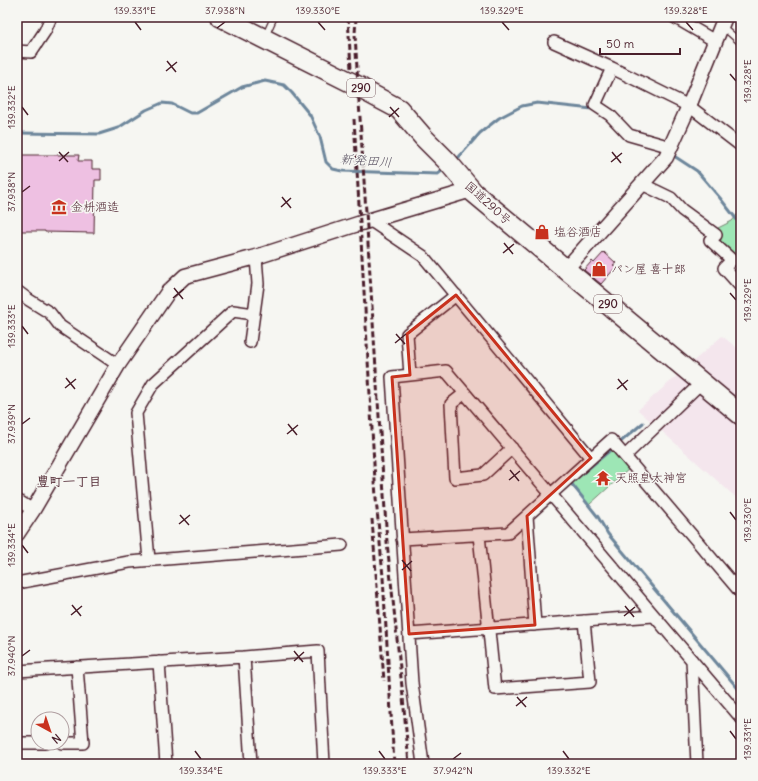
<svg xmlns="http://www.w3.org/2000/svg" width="758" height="781" font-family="Delius,'Klee One',sans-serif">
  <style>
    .built { fill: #f4e6ed }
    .green { fill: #9de6b5; stroke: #748270 }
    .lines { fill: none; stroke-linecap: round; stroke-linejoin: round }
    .stream { stroke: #6d869b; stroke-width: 3 }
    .building { fill: #eec0e2; stroke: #4a1f2b }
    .service-casing { stroke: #4a1f2b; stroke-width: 8 }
    .minor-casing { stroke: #4a1f2b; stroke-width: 14 }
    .tertiary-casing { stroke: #4a1f2b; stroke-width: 17 }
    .trunk-casing { stroke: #4a1f2b; stroke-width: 22 }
    .service { stroke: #f6f6f2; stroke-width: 5.5 }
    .minor { stroke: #f6f6f2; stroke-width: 11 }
    .tertiary { stroke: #f6f6f2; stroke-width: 14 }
    .trunk { stroke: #f6f6f2; stroke-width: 19 }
    .rail { stroke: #4a1f2b; stroke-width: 3; stroke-dasharray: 6 3; stroke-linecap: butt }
    .marked { fill: #c8321e; fill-opacity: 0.2; stroke: #c8321e; stroke-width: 3; stroke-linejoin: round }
    .ticks { fill: none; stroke: #4a1f2b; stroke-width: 1.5 }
    .labels { text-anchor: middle; stroke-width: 3; stroke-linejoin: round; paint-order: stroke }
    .shield { fill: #f6f6f2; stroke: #7e6067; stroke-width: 1 }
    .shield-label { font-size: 11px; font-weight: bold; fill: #4a1f2b }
    .street-label { font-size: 12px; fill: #4a1f2b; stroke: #f6f6f2 }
    .poi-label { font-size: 12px; fill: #4a1f2b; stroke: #f6f6f2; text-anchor: start }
    .water-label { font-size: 13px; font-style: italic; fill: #5b5363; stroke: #f6f6f2 }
    .neighbourhood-label { font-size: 13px; font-weight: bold; fill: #4a1f2b; stroke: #f6f6f2 }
    .neatline { fill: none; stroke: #4a1f2b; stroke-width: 1.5 }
    .ticks-label { font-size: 10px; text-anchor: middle; fill: #4a1f2b }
  </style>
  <rect width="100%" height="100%" fill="#f6f6f2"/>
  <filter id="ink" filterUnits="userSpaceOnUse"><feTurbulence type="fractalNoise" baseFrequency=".025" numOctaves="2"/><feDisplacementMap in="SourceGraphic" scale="8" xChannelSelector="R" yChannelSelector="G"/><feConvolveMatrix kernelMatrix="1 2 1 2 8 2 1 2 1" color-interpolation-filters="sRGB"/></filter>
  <g filter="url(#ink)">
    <path class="built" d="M722,336L741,351V502L638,410Z"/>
    <path class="green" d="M741,210V267L716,241L718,228L732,221Z
      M611,446L630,468L589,505L569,483Z"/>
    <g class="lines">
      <path class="stream" d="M17,133L99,134L118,128L146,110L162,103L172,104L190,113H197L242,87L265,81L284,85L292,93L310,115L320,137L326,162L333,169L342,171L438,174L443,170
        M671,154L697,171L720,198L737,220L741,223
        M458,158L480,133L499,118L522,106L537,103L592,109L594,110
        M618,444L643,423
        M614,447L571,483L598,517L608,534L741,692"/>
    </g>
    <path class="building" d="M17,155H79L78,161H92V169H101V180H95L94,233L45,232V231H17Z
      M604,252L616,263L613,265L616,267L601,284L584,270L592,261L594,263Z"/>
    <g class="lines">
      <g class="service-casing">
        <path id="service" d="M722,26L741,43
          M265,37L274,17"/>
      </g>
      <g class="minor-casing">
        <path id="minor" d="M674,17L715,41
          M554,42L612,68L689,106L741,146
          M17,51L31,52L45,31L51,17
          M612,68L595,105L610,115L629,135L671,147
          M642,184L671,198L682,210L716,235L710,240L732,260L724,268L741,287
          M371,221L423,256L591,458
          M17,291L29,300L50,313L60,326L118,365
          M250,342L258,284L256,257
          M410,375L407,334L456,295
          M465,393L451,404L455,478L483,475L512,448
          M625,456L702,382
          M17,500L33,510
          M527,516L535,625
          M479,535L495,689L590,682L584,621
          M402,539L508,533L611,440L741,593
          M149,560L136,413L153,384L233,311L254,314
          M17,583L129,562L342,545
          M409,634L654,616
          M244,657L251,764
          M692,660L697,764
          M159,662L166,764
          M17,671L244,657L318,651L324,764
          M17,743H45
          M62,743H83L77,667
          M423,764L412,683L392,377L446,371L741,718"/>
      </g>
      <g class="tertiary-casing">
        <path id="tertiary" d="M566,269L666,157L689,106L725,17
          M17,534L33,510L118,365L168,292L185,276L256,257L361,223L468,191L474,193"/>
      </g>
      <g class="trunk-casing">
        <path id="trunk" d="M221,17L358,86L367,92L399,109L424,138L447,161L474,193L741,415"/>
      </g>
      <use href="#service" class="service"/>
      <use href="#minor" class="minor"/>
      <use href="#tertiary" class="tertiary"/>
      <use href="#trunk" class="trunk"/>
      <path class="rail" d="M348,17L351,69
        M356,17L355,34L358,86L387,542L403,697L409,764
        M354,119L376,498L383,577L394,764
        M372,519L384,681"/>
    </g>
  </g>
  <path class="marked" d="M456,295L591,458L527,516L535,625L409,634L392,377L410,375L407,334Z"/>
  <path class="ticks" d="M135,22L141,30M318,22L325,30M502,22L509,30M686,22L693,30M217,28L225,22M167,61L176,72M166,71L177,62M730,74L736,81M22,107L28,115M390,107L399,117M389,117L399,108M59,152L68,162M612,152L621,163M59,161L69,152M611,162L622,153M22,192L30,186M282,197L291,208M281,207L291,198M504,243L513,254M503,253L514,244M174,288L183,299M730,293L736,300M173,298L184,289M22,326L28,334M396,334L405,344M395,343L406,334M66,378L75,389M618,379L627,390M65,388L76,379M617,389L628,380M22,424L30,418M288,424L297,435M287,434L298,425M510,470L519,481M509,480L520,471M730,512L736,520M180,515L189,525M179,524L190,515M22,545L28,553M402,560L411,571M402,570L412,561M72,605L81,616M625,606L634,617M71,615L82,606M624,616L635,607M294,651L303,662M22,656L30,650M294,661L304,652M517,697L526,707M516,706L527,697M730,731L736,739M195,751L201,759M379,751L385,759M563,751L569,759M453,759L461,753"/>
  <defs>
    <g id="museum-bare" transform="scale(1.2)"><path d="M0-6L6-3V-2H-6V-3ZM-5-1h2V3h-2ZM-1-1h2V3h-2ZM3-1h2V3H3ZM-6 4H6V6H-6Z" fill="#c8321e" stroke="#f6f6f2" stroke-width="2.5" paint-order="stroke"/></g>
    <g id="shop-bare" transform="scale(1.2)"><path d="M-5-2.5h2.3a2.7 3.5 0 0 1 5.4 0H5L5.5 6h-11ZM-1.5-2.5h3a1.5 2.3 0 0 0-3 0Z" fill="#c8321e" stroke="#f6f6f2" stroke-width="2.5" paint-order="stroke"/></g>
    <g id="temple-bare" transform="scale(1.2)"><path d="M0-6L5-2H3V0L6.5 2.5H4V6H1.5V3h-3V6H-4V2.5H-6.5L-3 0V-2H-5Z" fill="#c8321e" stroke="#f6f6f2" stroke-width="2.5" paint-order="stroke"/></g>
  </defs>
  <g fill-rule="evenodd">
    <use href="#museum-bare" x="59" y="207"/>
    <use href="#shop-bare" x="542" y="232"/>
    <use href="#shop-bare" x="599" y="269"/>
    <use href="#temple-bare" x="603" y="478"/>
  </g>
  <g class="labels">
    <g class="shield">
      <rect x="347" y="79" width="28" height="18" rx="3"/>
      <rect x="594" y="295" width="28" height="18" rx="3"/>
    </g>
    <g class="shield-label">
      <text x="361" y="92">290</text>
      <text x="608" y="308">290</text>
    </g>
    <g class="street-label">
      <text transform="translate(488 203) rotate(42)" y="4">国道290号</text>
    </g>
    <g class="poi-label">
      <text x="71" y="211">金枡酒造</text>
      <text x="554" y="236">塩谷酒店</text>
      <text x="611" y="273">パン屋 喜十郎</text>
      <text x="615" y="482">天照皇太神宮</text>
    </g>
    <g class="water-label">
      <text transform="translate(366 160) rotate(4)" y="5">新発田川</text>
    </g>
    <g class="neighbourhood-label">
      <text x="69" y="486">豊町一丁目</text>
    </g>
  </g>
  <rect width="758" height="781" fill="none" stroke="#f6f6f2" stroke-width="44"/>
  <g transform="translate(50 731) rotate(140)"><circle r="19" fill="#f6f6f2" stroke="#b1a0a2"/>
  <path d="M0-3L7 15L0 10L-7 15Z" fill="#c8321e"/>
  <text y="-6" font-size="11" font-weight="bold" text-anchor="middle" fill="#4a1f2b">N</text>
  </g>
  <path d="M600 48v6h80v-6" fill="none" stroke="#4a1f2b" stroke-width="2"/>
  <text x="606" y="48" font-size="12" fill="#4a1f2b" stroke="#f6f6f2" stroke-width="3" paint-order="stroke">50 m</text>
  <rect x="22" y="22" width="714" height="737" class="neatline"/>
  <g class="ticks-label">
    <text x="135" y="14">139.331°E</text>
    <text x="225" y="14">37.938°N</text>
    <text x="318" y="14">139.330°E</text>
    <text x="502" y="14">139.329°E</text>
    <text x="686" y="14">139.328°E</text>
    <text transform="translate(747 81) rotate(-90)" y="4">139.328°E</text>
    <text transform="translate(11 107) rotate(-90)" y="4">139.332°E</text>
    <text transform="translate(11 192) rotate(-90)" y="4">37.938°N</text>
    <text transform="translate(747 300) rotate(-90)" y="4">139.329°E</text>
    <text transform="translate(11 326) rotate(-90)" y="4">139.333°E</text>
    <text transform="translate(11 424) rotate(-90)" y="4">37.939°N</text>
    <text transform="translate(747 520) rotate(-90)" y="4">139.330°E</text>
    <text transform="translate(11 545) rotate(-90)" y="4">139.334°E</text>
    <text transform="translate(11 656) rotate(-90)" y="4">37.940°N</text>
    <text transform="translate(747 739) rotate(-90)" y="4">139.331°E</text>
    <text x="201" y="774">139.334°E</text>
    <text x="385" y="774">139.333°E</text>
    <text x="453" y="774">37.942°N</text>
    <text x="569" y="774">139.332°E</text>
  </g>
</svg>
